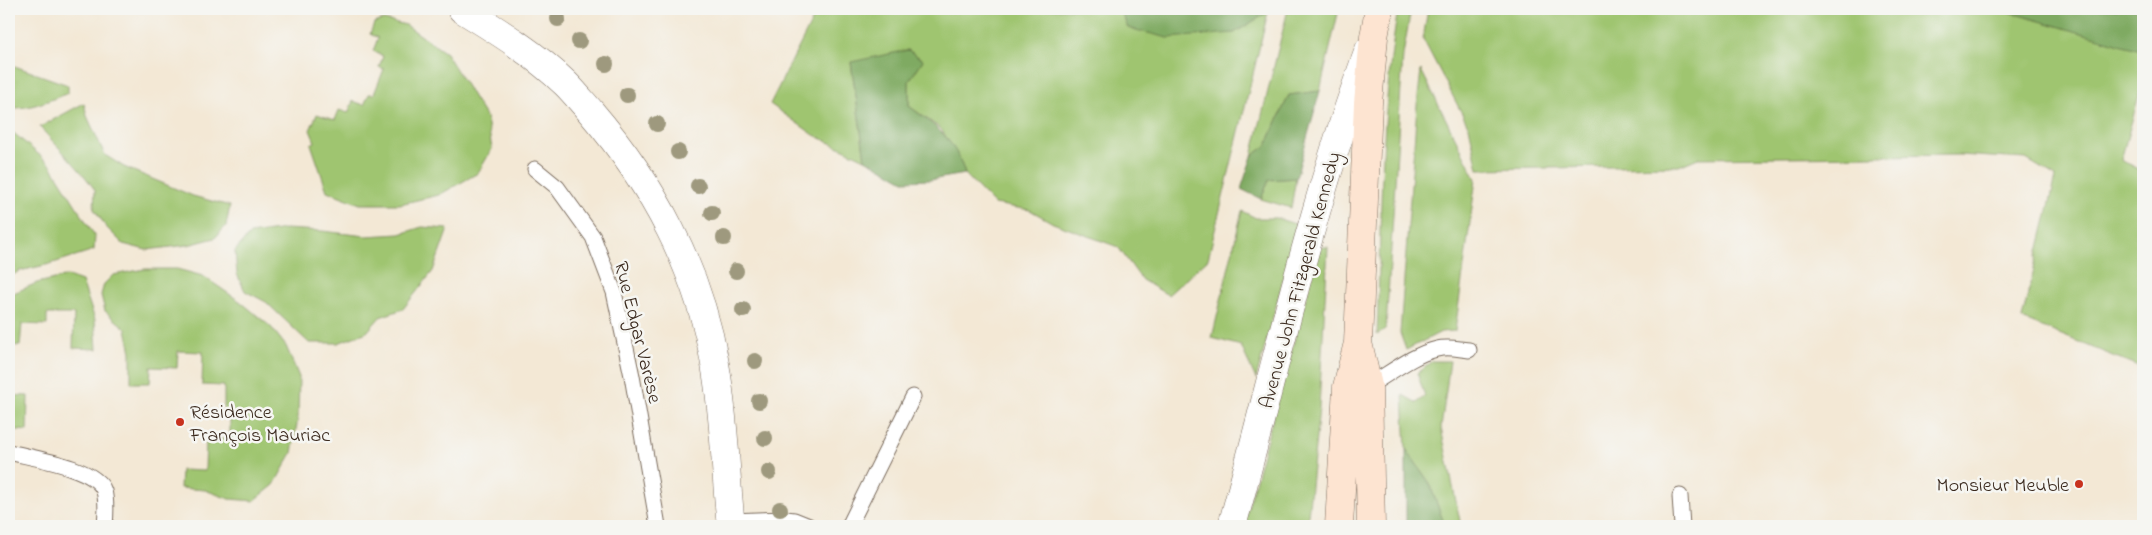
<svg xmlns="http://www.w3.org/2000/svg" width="2152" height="535" font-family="'Indie Flower',sans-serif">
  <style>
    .green { fill: #9fc570; stroke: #6d7847 }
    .forest { fill: #7faa62; stroke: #5d6a40 }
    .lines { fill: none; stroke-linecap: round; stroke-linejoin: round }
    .service-casing { stroke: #7b6c5e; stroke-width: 17 }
    .minor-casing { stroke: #7b6c5e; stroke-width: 29 }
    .secondary-casing { stroke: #7b6c5e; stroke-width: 29 }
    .service { stroke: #fff; stroke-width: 15 }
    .minor { stroke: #fff; stroke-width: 28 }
    .secondary { stroke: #fde4d1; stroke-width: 28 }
    .tree { fill: #9e997e }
    .poi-dot { fill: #c8321e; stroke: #f6f6f2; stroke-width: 2 }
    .labels { text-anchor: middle; stroke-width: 5; stroke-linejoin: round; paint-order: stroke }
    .street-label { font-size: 20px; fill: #3b2a1e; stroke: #f6f6f2 }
    .poi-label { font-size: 20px; fill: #3b2a1e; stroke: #f6f6f2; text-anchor: start }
  </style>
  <rect width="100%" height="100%" fill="#f6f6f2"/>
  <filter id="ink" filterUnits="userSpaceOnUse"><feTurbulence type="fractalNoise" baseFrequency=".02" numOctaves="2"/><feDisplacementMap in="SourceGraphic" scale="10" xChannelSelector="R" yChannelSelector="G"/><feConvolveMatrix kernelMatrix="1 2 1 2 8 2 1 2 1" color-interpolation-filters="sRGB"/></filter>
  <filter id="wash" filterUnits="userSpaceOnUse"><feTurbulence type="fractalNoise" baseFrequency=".0096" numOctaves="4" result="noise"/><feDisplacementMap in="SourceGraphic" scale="20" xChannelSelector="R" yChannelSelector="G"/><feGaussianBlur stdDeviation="1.12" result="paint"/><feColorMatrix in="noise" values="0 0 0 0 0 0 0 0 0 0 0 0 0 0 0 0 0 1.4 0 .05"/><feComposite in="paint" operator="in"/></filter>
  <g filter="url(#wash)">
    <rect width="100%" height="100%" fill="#f3e8d5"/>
    <path class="green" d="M818,9H1120L1128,28L1234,33L1268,12L1208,259L1168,295L1142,280L1118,247L1053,223L1030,210L994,204L965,174L959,157L941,129L909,106V81L923,60L908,50L851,63L865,159L814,135L770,104Z
      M1288,9H1339L1320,91L1289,95L1266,146L1252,156Z
      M1398,9H1411L1403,55L1386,328L1377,335C1381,226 1380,117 1398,9Z
      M1428,9H1998L2143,50V81L2121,160L2143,171V368L2022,319L2056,177L2026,159L1959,155L1698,158L1679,166L1478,169L1469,127L1423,39Z
      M384,20L406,25L446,53L487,119L492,149L478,173L439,195L400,204H360L327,191L311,144L315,142L310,130L317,114L335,120L339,110L348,113L353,101L364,105L369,94H374L384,69L379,67L383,56L373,51L378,38L370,34L374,23Z
      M9,64L68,85V93C48,101 31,109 9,108Z
      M1421,70L1476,179L1455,331L1441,332L1406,350L1400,333L1417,105Z
      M84,103L87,116L105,155L124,167L193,196L230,206L226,226L215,238L188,245L146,250L123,244L107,228L94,209L95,190C79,167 58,148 40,127Z
      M9,129L50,164L95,236L94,250L50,264L20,271L9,277Z
      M1296,178L1291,208L1261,199L1269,180Z
      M1242,211L1256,218H1276L1298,225L1256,379L1241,346L1212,338Z
      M422,227L448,229L433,271L403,309L380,317L367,332L338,343H309L266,302L245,291L237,274L235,251L250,234L285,229L322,231L366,236L400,234Z
      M1320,247H1328L1319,408L1307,526H1243Z
      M145,269H177L203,276L241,302L271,327L286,346L299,377L298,418L292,453L274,485L254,501L229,499L205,490L180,488L181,470L205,471L206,438L230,439V413L224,412V386L202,385L203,352L178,351L177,368L151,367L150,383H131V352L126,329L105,311L101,295L104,284L113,275Z
      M68,276L82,281L95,320L97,349L73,348L74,314H47V325L22,324L20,346L9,345V295L37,283Z
      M1432,361H1450L1441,428L1461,526H1445L1429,482L1406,449L1403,395L1417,403L1425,396L1417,373Z
      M9,395L28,396L27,431L9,429Z"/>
    <path class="forest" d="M1120,9H1273L1234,33L1168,38L1128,28Z
      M1998,9H2143V50L2137,49Z
      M908,50L923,60L909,81V106C938,128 954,138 965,174L930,180L904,181L865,159L851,62Z
      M1320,91L1296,178L1269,180L1261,199L1241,189L1252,156L1266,146L1289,95Z
      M1406,449L1429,482L1445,526H1406Z"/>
  </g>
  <g filter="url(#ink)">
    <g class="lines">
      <g class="service-casing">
        <path id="service" d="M535,169L557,187L593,237L614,292L632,376L658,526
          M1368,386C1389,374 1414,354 1437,349C1448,346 1459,349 1469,350
          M9,452C32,458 96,467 104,491C107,502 106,515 105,526
          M1680,496L1682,526
          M731,521L786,519L794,520L809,526
          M849,526L913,397"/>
      </g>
      <g class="minor-casing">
        <path id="minor" d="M462,9C498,31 535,54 566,84C575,93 583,103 591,112C653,184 699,270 715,364C725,418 725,472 731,526
          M1232,526C1276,367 1311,205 1369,50"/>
      </g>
      <g class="secondary-casing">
        <path id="secondary" d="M1359,347L1368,386L1371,526
          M1339,526L1347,387L1358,343L1368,103L1374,37L1379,9"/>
      </g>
      <use href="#service" class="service"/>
      <use href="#minor" class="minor"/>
      <use href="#secondary" class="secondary"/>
    </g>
    <g class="tree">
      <circle cx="558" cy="19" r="8"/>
      <circle cx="579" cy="41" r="8"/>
      <circle cx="606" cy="64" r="8"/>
      <circle cx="627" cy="95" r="8"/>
      <circle cx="657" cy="124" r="8"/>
      <circle cx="678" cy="152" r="8"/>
      <circle cx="698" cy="186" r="8"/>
      <circle cx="712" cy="213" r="8"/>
      <circle cx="724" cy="238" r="8"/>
      <circle cx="736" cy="271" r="8"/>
      <circle cx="743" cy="310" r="8"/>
      <circle cx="755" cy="361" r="8"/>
      <circle cx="759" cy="401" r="8"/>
      <circle cx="765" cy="438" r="8"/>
      <circle cx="769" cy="472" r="8"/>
      <circle cx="780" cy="509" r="8"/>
    </g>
  </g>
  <g class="poi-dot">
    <circle cx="180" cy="422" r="5"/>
    <circle cx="2079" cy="484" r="5"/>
  </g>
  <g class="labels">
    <g class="street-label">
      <text transform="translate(1299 280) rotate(-75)" y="7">Avenue John Fitzgerald Kennedy</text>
      <text transform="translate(639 332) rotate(76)" y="7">Rue Edgar Varèse</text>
    </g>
    <g class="poi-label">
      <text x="190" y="418">Résidence<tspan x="190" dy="23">François Mauriac</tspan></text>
      <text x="2069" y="491" text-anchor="end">Monsieur Meuble</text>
    </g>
  </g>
  <rect width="2152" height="535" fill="none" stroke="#f6f6f2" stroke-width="30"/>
</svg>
